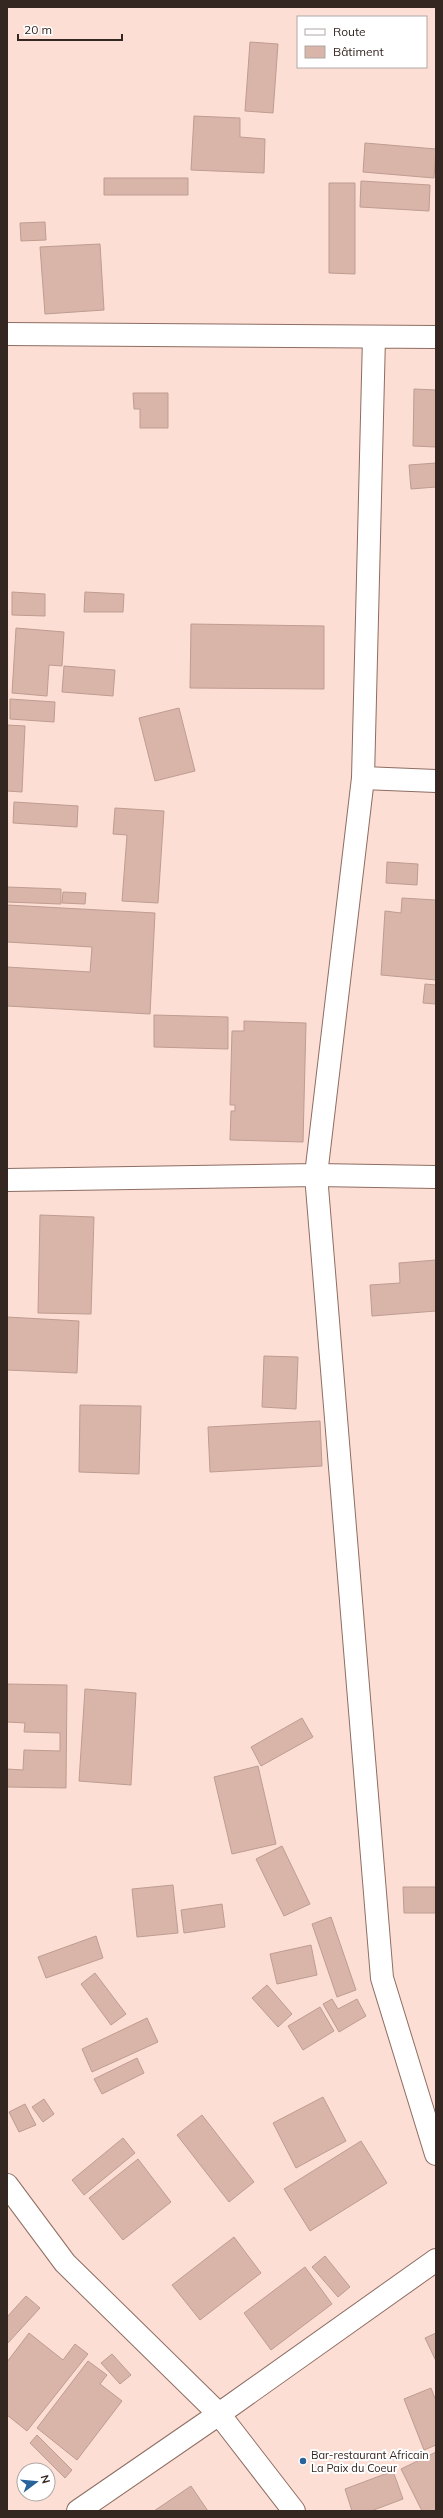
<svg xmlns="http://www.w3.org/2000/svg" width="443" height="2518" font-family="Mulish,sans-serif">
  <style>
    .building { fill: #d9b5a9; stroke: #bf9c90 }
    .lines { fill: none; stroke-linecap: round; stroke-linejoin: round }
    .minor-casing { stroke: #8e6d62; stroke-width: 24 }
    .minor { stroke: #fff; stroke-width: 22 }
    .poi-dot { fill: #28639b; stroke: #fff; stroke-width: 1.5 }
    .labels { text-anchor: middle; stroke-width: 4; stroke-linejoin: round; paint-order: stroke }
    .poi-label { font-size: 11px; fill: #342621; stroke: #fff; text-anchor: start }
  </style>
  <rect width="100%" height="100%" fill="#fcded4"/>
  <path class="building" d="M250,42L278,44L273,113L245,111Z
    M194,116L240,118V137L265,139L264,173L191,170Z
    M365,143L436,149L434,178L363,172Z
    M104,178H188V195H104Z
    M361,181L430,185L429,211L360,207Z
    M329,183H355V274L329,273Z
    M45,222L46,240L21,241L20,223Z
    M100,244L104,310L45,314L40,247Z
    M414,389L436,390V447L413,446Z
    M133,393H168V428H140V409H134Z
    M436,463V487L411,489L409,465Z
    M12,592L45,594V616L12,615Z
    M85,592L124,594L123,612H84Z
    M191,624L324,626V689L190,688Z
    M16,628L64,632L62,666L49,665L47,696L12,693Z
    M64,666L115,670L113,696L62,692Z
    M10,699L55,702L54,722L10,719Z
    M179,708L195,771L155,781L139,718Z
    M7,725L25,726L22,792L7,791Z
    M14,802L78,806L77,827L13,823Z
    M115,808L164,811L158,903L122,901L127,835L113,834Z
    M387,862L418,864L417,885L386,883Z
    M7,887L61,889V904L7,902Z
    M63,892L86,893L85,904L62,903Z
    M402,898L436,900V980L381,975L385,911L401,913Z
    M7,905L155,913L150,1014L7,1006V967L90,972L92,947L7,942Z
    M425,984L436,985V1004L423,1003Z
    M154,1015L228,1017V1049L154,1047Z
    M244,1021L306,1023L303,1142L230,1140L231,1111H235V1105H230L232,1031H244Z
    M40,1215L94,1217L91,1314L38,1313Z
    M436,1260V1311L372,1316L370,1285L400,1283L399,1263Z
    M7,1317L79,1321L77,1373L7,1370Z
    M264,1356L298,1357L296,1409L262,1407Z
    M80,1405L141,1406L139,1474L79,1472Z
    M320,1421L322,1466L210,1472L208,1427Z
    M7,1684L67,1685L66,1788L7,1787V1769L23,1770L24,1750L60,1751V1733L24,1732L25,1723L7,1722Z
    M85,1689L136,1693L131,1785L79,1781Z
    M302,1718L313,1737L261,1766L251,1747Z
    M258,1766L276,1844L232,1854L214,1777Z
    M282,1846L310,1904L284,1916L256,1859Z
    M173,1885L178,1933L137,1937L132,1889Z
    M403,1887H436V1913H404Z
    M222,1904L225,1927L184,1933L181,1910Z
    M331,1917L356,1990L337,1997L312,1924Z
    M96,1936L103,1958L46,1978L38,1957Z
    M311,1945L317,1975L277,1984L270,1954Z
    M95,1973L126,2014L111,2025L81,1984Z
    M267,1985L292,2014L278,2027L252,1998Z
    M332,1999L338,2009L357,1999L366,2016L339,2032L323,2004Z
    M320,2007L334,2031L303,2050L288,2026Z
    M147,2018L158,2042L92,2072L82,2049Z
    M137,2058L144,2073L102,2094L94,2079Z
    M323,2097L346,2141L296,2168L273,2123Z
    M44,2099L54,2114L43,2122L32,2107Z
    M25,2104L36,2125L19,2132L9,2112Z
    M202,2115L254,2182L229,2202L177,2135Z
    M123,2138L135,2153L84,2195L72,2180Z
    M361,2141L387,2183L310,2231L284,2189Z
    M138,2159L171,2202L123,2240L89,2198Z
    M234,2237L261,2273L200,2320L172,2285Z
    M325,2256L350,2287L338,2297L312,2267Z
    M305,2267L332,2304L271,2350L244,2313Z
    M26,2296L40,2308L7,2344V2317Z
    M29,2333L63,2360L75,2344L88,2354L27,2431L7,2415V2362Z
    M436,2333V2361L425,2338Z
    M112,2354L131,2375L120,2384L101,2363Z
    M88,2361L107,2375L100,2384L122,2401L77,2460L37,2428Z
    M431,2388L436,2401V2445L424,2450L404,2399Z
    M37,2435L72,2470L65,2478L30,2443Z
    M436,2452V2511H422L401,2469Z
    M393,2471L403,2499L371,2511H352L345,2489Z
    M191,2486L208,2511H154Z"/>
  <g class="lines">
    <g class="minor-casing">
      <path id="minor" d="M7,334L436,337
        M374,337L363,778L316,1175L382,1978L436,2154
        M363,778L436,781
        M7,1180L316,1175L436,1177
        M7,2185L65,2263L219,2414L294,2511
        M78,2511L219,2414L436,2260"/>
    </g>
    <use href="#minor" class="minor"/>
  </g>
  <circle class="poi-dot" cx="303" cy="2461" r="4"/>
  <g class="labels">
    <g class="poi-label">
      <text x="311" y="2459">Bar-restaurant Africain<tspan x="311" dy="13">La Paix du Coeur</tspan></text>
    </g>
  </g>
  <rect width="443" height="2518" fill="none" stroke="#342621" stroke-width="16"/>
  <rect x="297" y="16" width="130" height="52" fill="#ffffff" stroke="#aea8a6"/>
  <rect x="305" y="29" width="20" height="6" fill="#ffffff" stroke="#aea8a6"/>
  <text x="333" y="36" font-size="12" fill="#342621">Route</text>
  <rect x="305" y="46" width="20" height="12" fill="#d9b5a9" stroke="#aea8a6"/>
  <text x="333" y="56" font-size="12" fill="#342621">Bâtiment</text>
  <g transform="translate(36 2482) rotate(74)"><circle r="19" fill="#ffffff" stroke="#aea8a6"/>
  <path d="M0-3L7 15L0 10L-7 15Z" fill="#28639b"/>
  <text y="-6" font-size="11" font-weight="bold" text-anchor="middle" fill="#342621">N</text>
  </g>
  <path d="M18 34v6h104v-6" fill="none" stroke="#342621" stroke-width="2"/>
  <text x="24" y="34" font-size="12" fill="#342621" stroke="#ffffff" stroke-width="3" paint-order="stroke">20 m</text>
</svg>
